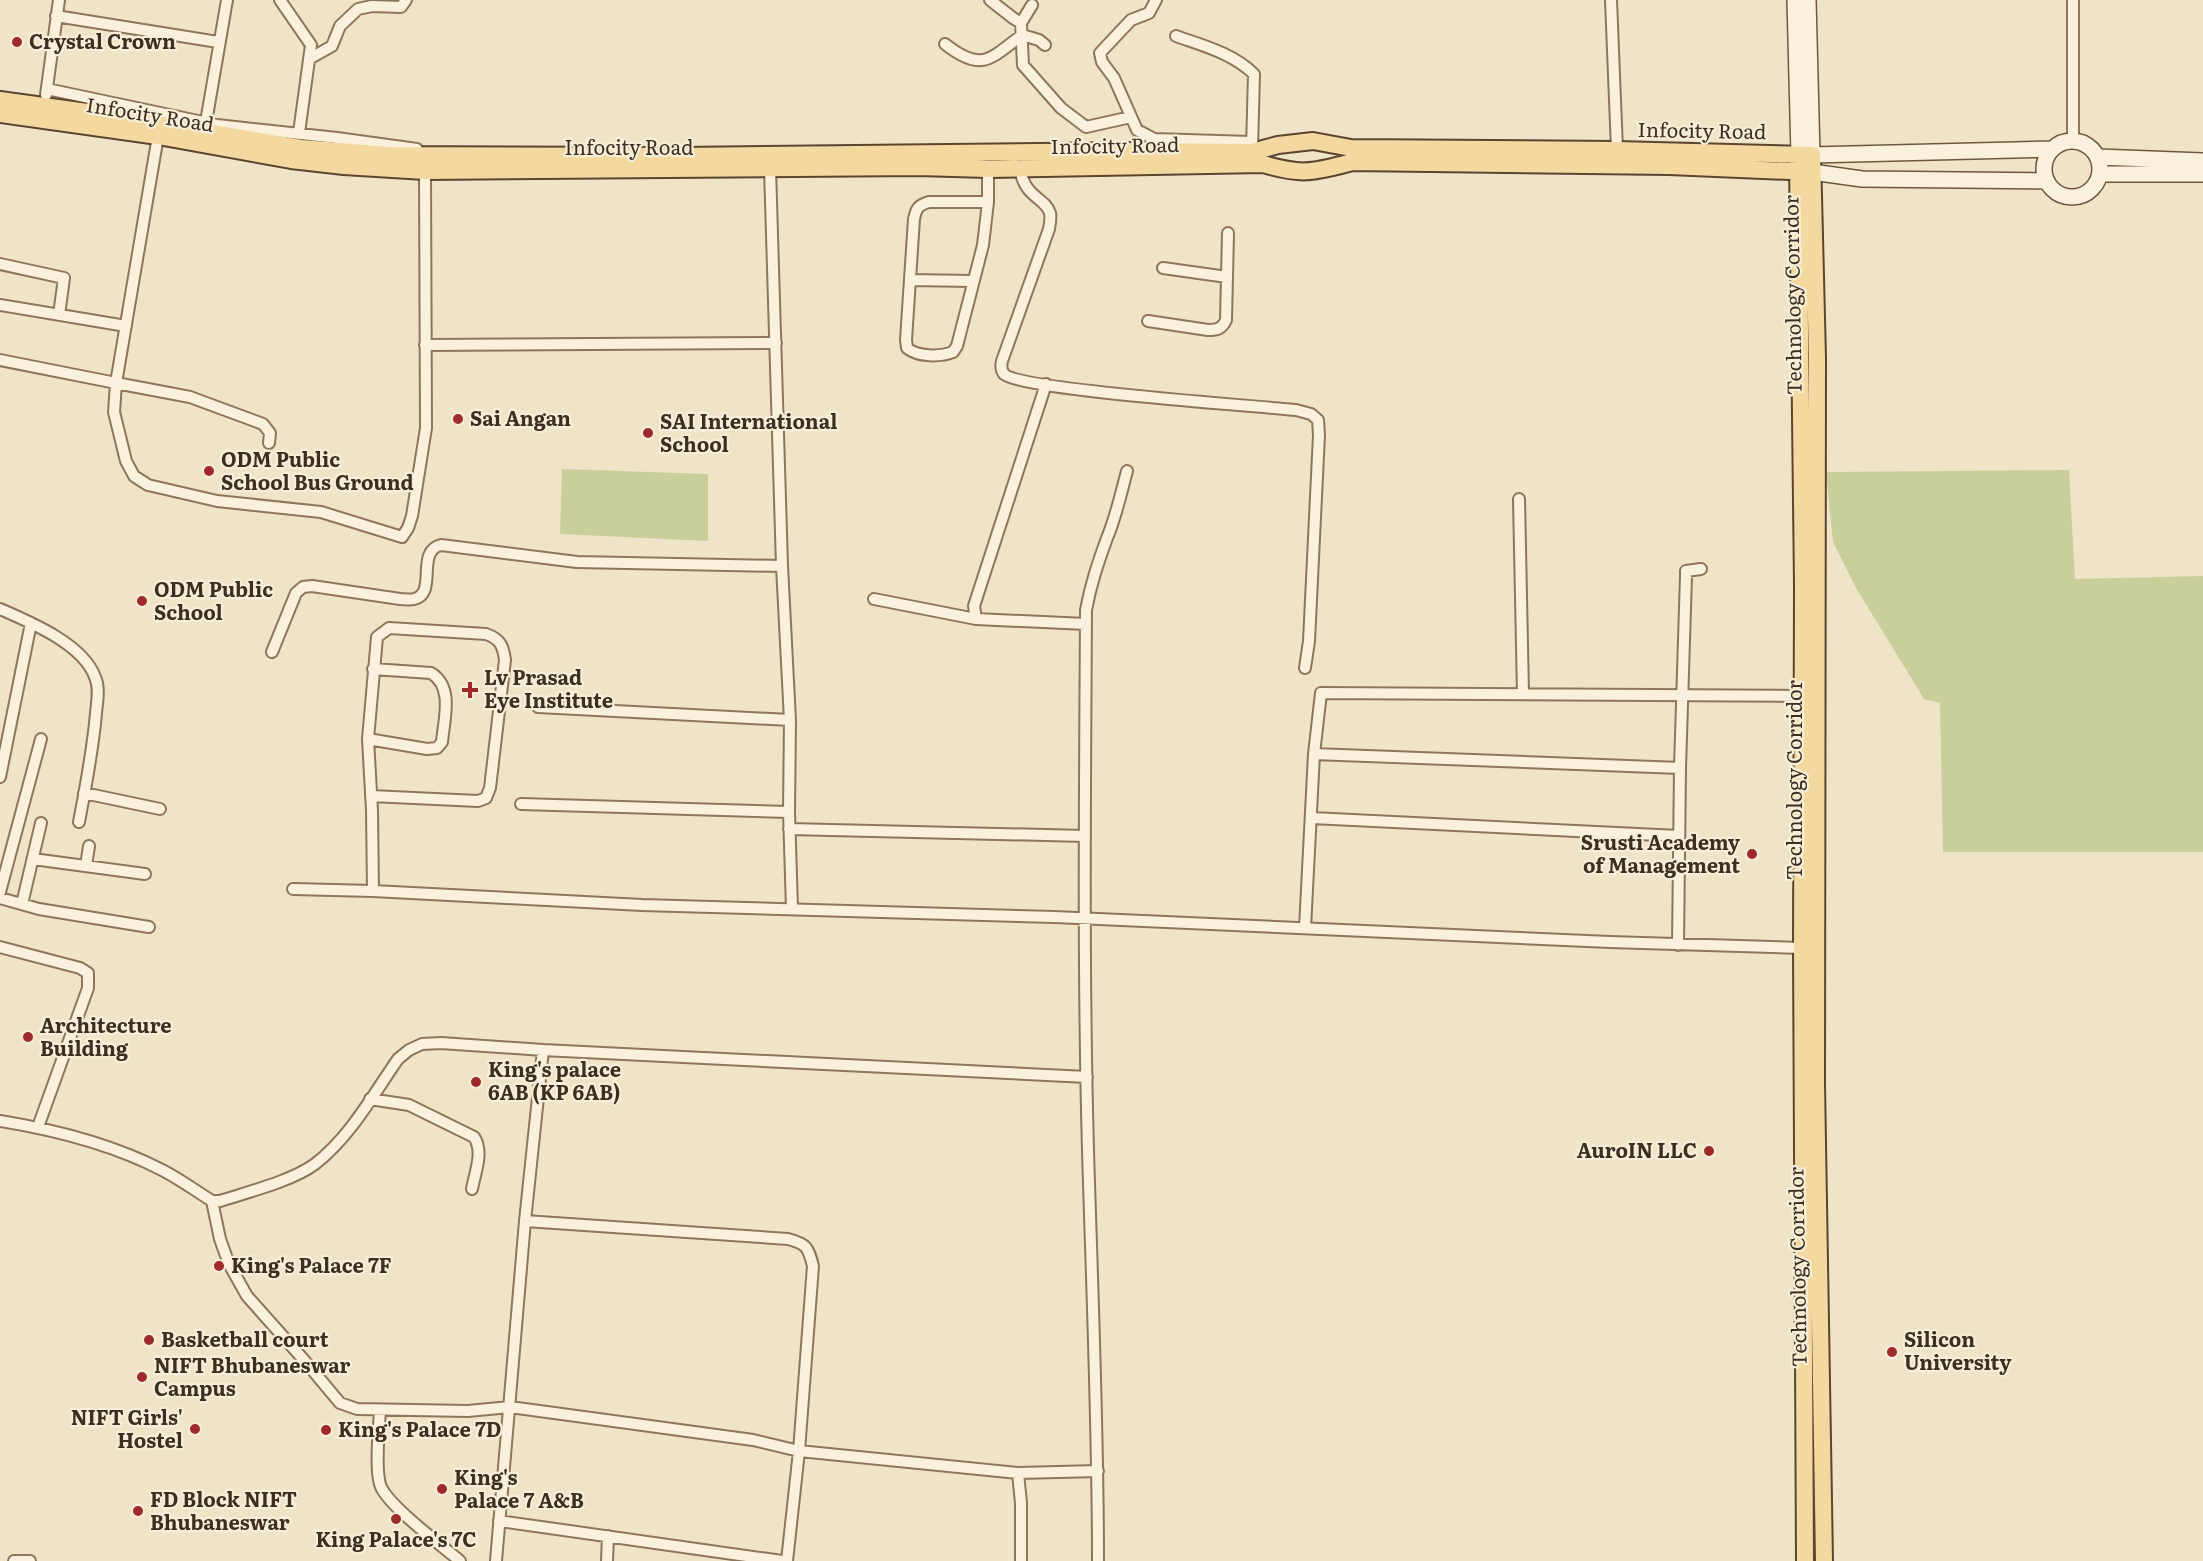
<svg xmlns="http://www.w3.org/2000/svg" width="2203" height="1561" font-family="Literata,serif">
  <style>
    .green { fill: #c9cf9b }
    .lines { fill: none; stroke-linecap: round; stroke-linejoin: round }
    .street-casing { stroke: #8d765c; stroke-width: 14 }
    .secondary-casing { stroke: #6f573f; stroke-width: 18 }
    .primary-casing { stroke: #5b4430; stroke-width: 20 }
    .street { stroke: #faf1dc; stroke-width: 10 }
    .secondary { stroke: #faf1dc; stroke-width: 15 }
    .primary { stroke: #f3d9a0; stroke-width: 16 }
    .poi-dot { fill: #9e2a2b; stroke: #f7eed8; stroke-width: 2 }
    .labels { text-anchor: middle; stroke-width: 4.5; stroke-linejoin: round; paint-order: stroke }
    .poi-label { font-size: 20px; font-weight: bold; fill: #3d2e20; stroke: #f7eed8; text-anchor: start }
    .street-label { font-size: 20px; fill: #3d2e20; stroke: #f7eed8 }
  </style>
  <rect width="100%" height="100%" fill="#f0e4c8"/>
  <path class="green" d="M562,469L708,474V541L560,534Z
    M2069,470L2075,579L2203,576V852H1943L1940,703L1924,699L1856,588L1833,542L1826,472Z"/>
  <g class="lines">
    <g class="street-casing">
      <path id="street" d="M280,0L311,45L299,133
        M990,0L1013,18L1021,23
        M1156,0L1149,13L1131,20L1100,53L1102,62L1114,78L1137,130L1154,139L1251,142
        M1611,0L1617,150
        M1032,5L1021,23L1023,65L1061,108L1086,127L1131,117
        M56,16L218,42
        M1176,36C1204,46 1232,53 1254,74L1252,149
        M945,44C982,73 990,59 1022,35L1039,40L1045,45
        M309,59L332,46L340,26L358,9L372,6L401,7L406,0
        M47,89L217,125L337,138L417,149
        M46,95L59,0
        M206,122L227,0
        M2073,141V0
        M770,168L782,566L790,720L789,812L792,909
        M1020,168C1024,198 1045,197 1050,213C1051,218 1050,224 1049,229L1002,361C1001,365 1001,370 1004,374C1020,390 1258,406 1296,410L1311,414L1318,420L1319,435L1309,641L1305,668
        M988,202H929C918,205 916,209 914,219L906,340L907,348C918,357 940,357 953,352L957,346L983,245L988,202V169
        M0,264L64,278L59,315
        M1163,268L1227,277
        M910,280L973,281
        M0,305L126,326
        M1148,321L1208,330C1217,330 1222,329 1226,320L1228,233
        M425,345L776,343
        M0,360L116,383L158,136
        M1046,384L974,606L976,619L1086,624
        M269,443L270,433L263,424L190,397L116,383L114,412L126,461L134,476L148,485L217,501L321,512L402,537L408,528L412,516L426,428L425,171
        M1519,499L1523,694
        M874,599L976,619
        M0,609C30,622 83,644 95,677C100,688 97,702 96,713C93,750 86,785 79,822
        M272,652L296,593L303,587L312,586L400,599C404,599 410,600 414,599C438,594 415,551 441,545L577,562L782,566
        M538,707L790,720
        M368,739L427,749L437,748L442,742C444,719 454,687 431,673L373,669
        M1314,754L1680,768
        M0,777L31,623
        M84,793L160,809
        M371,796L478,801L486,798L490,788L505,660C503,645 500,639 486,634L389,628L377,637L368,739L372,810L373,891
        M521,804L789,812
        M1312,818L1679,836
        M789,829L1085,836
        M33,859L145,874
        M86,866L89,846
        M293,889L373,891L642,905L1054,917L1610,942L1802,948
        M0,892L41,739
        M0,898L39,909L149,927
        M22,904L41,823
        M1305,928L1314,754L1321,693L1803,696
        M1678,945L1680,768L1686,576V571L1701,569
        M0,947L80,968L88,973V988L38,1127
        M370,1099L409,1105L474,1137C484,1152 475,1172 472,1189
        M0,1121C56,1130 114,1145 164,1171C181,1180 196,1191 212,1201H220C248,1192 292,1181 315,1164C350,1137 373,1095 398,1059L409,1050L422,1044L441,1043L543,1050L1087,1077
        M212,1201L220,1239L229,1264L247,1296L304,1360L340,1403L357,1409L468,1411L510,1407L753,1440L799,1451L1018,1473L1021,1503V1561
        M525,1221L788,1239C807,1244 808,1247 813,1266L799,1451L787,1561
        M380,1411C379,1428 374,1476 382,1489C393,1509 441,1545 460,1561
        M1018,1473L1098,1471
        M499,1521L782,1561
        M14,1561H30
        M496,1561L525,1221L543,1050
        M607,1561L608,1536
        M1098,1561C1098,1424 1092,1287 1088,1150C1083,970 1085,790 1086,610C1091,583 1098,563 1107,538C1116,517 1121,493 1127,471"/>
    </g>
    <g class="secondary-casing">
      <path id="secondary" d="M1795,0L1799,155
        M1808,0L1812,155L2052,149
        M2044 169a28 28 0 1 1 56 0a28 28 0 1 1-56 0Z
        M2098,157L2203,161
        M1812,172L1862,179L2047,181
        M2100,174H2203"/>
    </g>
    <g class="primary-casing">
      <path id="primary" d="M0,100L87,112L301,148L389,155L680,156L1133,151L1252,152L1278,145L1313,141L1351,148L1617,150L1812,155L1817,358L1816,1083L1824,1561
        M0,114L158,136L291,160L344,166L425,171L918,167L988,169L1263,164C1304,176 1313,172 1353,162L1669,166L1812,172
        M1798,161L1803,586L1802,948L1805,1561"/>
    </g>
    <use href="#street" class="street"/>
    <use href="#secondary" class="secondary"/>
    <use href="#primary" class="primary"/>
  </g>
  <g class="poi-dot">
    <circle cx="17" cy="42" r="6"/>
    <circle cx="458" cy="419" r="6"/>
    <circle cx="648" cy="433" r="6"/>
    <circle cx="209" cy="471" r="6"/>
    <circle cx="142" cy="601" r="6"/>
    <path d="M467 681h6v6h6v6h-6v6h-6v-6h-6v-6h6z"/>
    <circle cx="1752" cy="854" r="6"/>
    <circle cx="28" cy="1037" r="6"/>
    <circle cx="476" cy="1082" r="6"/>
    <circle cx="1709" cy="1151" r="6"/>
    <circle cx="219" cy="1266" r="6"/>
    <circle cx="149" cy="1340" r="6"/>
    <circle cx="1892" cy="1352" r="6"/>
    <circle cx="142" cy="1377" r="6"/>
    <circle cx="195" cy="1429" r="6"/>
    <circle cx="326" cy="1430" r="6"/>
    <circle cx="442" cy="1489" r="6"/>
    <circle cx="138" cy="1511" r="6"/>
    <circle cx="396" cy="1519" r="6"/>
  </g>
  <g class="labels">
    <g class="poi-label">
      <text x="29" y="49">Crystal Crown</text>
      <text x="470" y="426">Sai Angan</text>
      <text x="660" y="429">SAI International<tspan x="660" dy="23">School</tspan></text>
      <text x="221" y="467">ODM Public<tspan x="221" dy="23">School Bus Ground</tspan></text>
      <text x="154" y="597">ODM Public<tspan x="154" dy="23">School</tspan></text>
      <text x="484" y="685">Lv Prasad<tspan x="484" dy="23">Eye Institute</tspan></text>
      <text x="1740" y="850" text-anchor="end">Srusti Academy<tspan x="1740" dy="23">of Management</tspan></text>
      <text x="40" y="1033">Architecture<tspan x="40" dy="23">Building</tspan></text>
      <text x="488" y="1077">King's palace<tspan x="488" dy="23">6AB (KP 6AB)</tspan></text>
      <text x="1697" y="1158" text-anchor="end">AuroIN LLC</text>
      <text x="231" y="1273">King's Palace 7F</text>
      <text x="161" y="1347">Basketball court</text>
      <text x="1904" y="1347">Silicon<tspan x="1904" dy="23">University</tspan></text>
      <text x="154" y="1373">NIFT Bhubaneswar<tspan x="154" dy="23">Campus</tspan></text>
      <text x="183" y="1425" text-anchor="end">NIFT Girls'<tspan x="183" dy="23">Hostel</tspan></text>
      <text x="338" y="1437">King's Palace 7D</text>
      <text x="454" y="1485">King's<tspan x="454" dy="23">Palace 7 A&amp;B</tspan></text>
      <text x="150" y="1507">FD Block NIFT<tspan x="150" dy="23">Bhubaneswar</tspan></text>
      <text x="396" y="1547" text-anchor="middle">King Palace's 7C</text>
    </g>
    <g class="street-label">
      <text transform="translate(150 115) rotate(9)" y="7">Infocity Road</text>
      <text transform="translate(1702 131) rotate(1)" y="7">Infocity Road</text>
      <text transform="translate(1115 146) rotate(-1)" y="7">Infocity Road</text>
      <text x="629" y="155">Infocity Road</text>
      <text transform="translate(1793 295) rotate(-91)" y="7">Technology Corridor</text>
      <text transform="translate(1795 780) rotate(-90)" y="7">Technology Corridor</text>
      <text transform="translate(1798 1267) rotate(-91)" y="7">Technology Corridor</text>
    </g>
  </g>
</svg>
